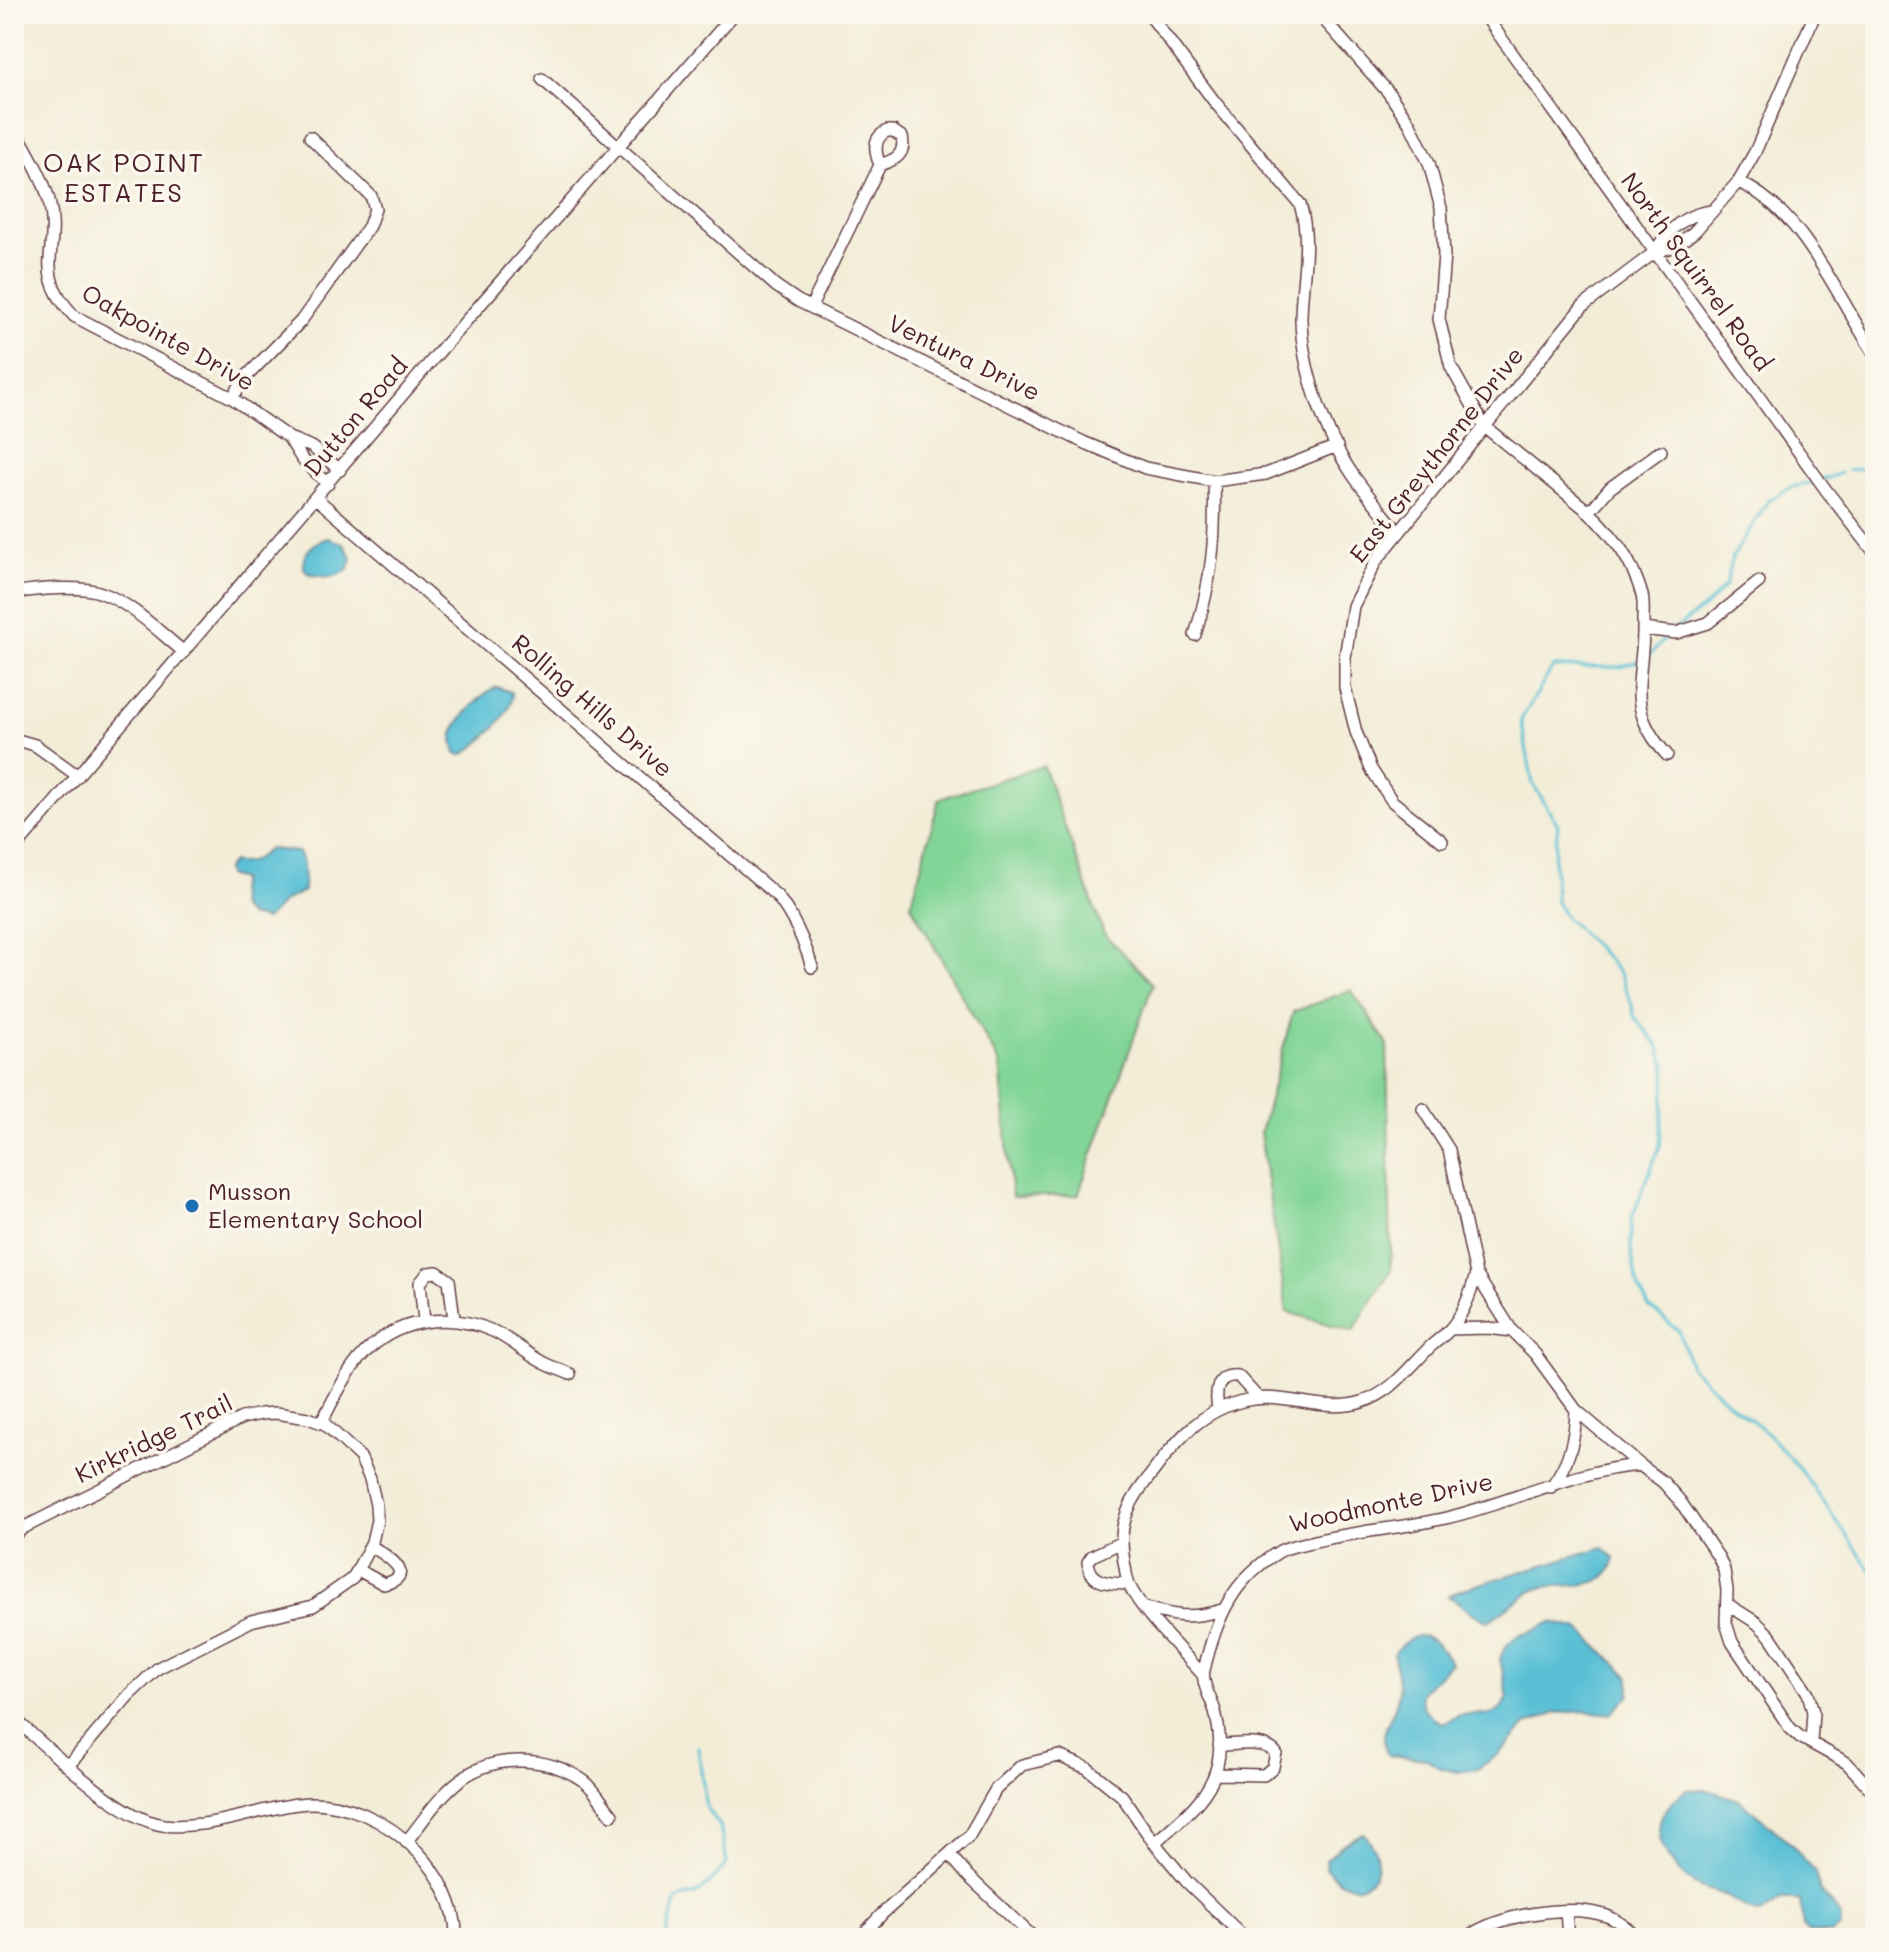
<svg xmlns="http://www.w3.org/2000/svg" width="1889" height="1952" font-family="Mali,sans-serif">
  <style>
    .green { fill: #82d597; stroke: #667a61; stroke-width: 2 }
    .water { fill: #58bfd5; stroke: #516f80; stroke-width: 2 }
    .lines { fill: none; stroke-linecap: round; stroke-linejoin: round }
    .stream { stroke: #58bfd5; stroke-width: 3 }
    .minor-casing { stroke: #633e45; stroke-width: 14 }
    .minor { stroke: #fff; stroke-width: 11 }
    .poi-dot { fill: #1f6fb2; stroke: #fbf7ec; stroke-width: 3 }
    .labels { text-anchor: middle; stroke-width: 7; stroke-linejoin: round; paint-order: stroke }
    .street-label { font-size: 24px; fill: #4a1f2b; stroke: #fbf7ec }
    .poi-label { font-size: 24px; fill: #4a1f2b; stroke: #fbf7ec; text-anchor: start }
    .neighbourhood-label { font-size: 26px; letter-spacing: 2px; fill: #4a1f2b; stroke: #fbf7ec }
  </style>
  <rect width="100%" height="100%" fill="#fbf7ec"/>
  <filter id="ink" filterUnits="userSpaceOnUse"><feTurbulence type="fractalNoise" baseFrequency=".0125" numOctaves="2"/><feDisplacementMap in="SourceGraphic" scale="16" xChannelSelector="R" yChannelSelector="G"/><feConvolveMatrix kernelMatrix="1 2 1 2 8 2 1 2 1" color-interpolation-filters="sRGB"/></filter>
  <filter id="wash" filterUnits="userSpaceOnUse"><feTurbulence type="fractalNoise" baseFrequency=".006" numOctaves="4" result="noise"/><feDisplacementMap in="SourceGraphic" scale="32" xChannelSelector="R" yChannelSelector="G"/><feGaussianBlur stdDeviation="1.8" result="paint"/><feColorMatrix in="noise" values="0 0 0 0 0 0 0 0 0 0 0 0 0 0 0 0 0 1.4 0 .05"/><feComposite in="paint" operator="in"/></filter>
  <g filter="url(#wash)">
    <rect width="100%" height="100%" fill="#f3edd8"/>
    <path class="green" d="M1043,766L1104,934L1153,984L1078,1195L1012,1197L1000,1064L911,905L939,799Z
      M1351,990L1387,1043L1391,1270L1353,1331L1287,1312L1260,1133L1293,1012Z"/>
    <path class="water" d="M328,538L343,543L352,558L349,569C337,579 320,578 306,572C297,556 314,542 328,538Z
      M497,687L511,692C518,708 478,748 462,755L456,754C455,747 452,741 453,734C457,720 484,691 497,687Z
      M269,849L298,852L303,863L304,891L284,901L266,920L249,916L240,908L238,889L241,880L227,875L226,869L232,862C249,866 257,859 269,849Z
      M1603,1547L1615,1558C1605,1599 1559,1578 1535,1590C1518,1597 1504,1612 1488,1621C1472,1617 1463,1603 1448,1596L1460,1590Z
      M1551,1622L1579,1629L1630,1677V1695L1611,1714L1585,1711L1556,1713L1527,1724L1498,1755L1477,1769L1457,1772L1441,1768L1427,1759L1388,1755C1376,1732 1394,1718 1398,1696C1401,1682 1392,1658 1395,1653C1397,1648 1404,1643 1408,1640C1427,1627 1441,1648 1451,1663L1421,1693C1420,1709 1429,1716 1442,1723C1449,1721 1455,1717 1461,1715C1483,1711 1494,1723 1508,1698L1500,1659L1507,1645L1517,1636L1534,1631Z
      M1704,1789L1739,1800L1790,1843L1814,1870L1820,1890L1841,1917V1927L1831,1934L1808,1932L1803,1927L1800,1900H1781L1760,1914C1743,1909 1736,1901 1721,1894C1714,1890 1705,1890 1698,1886C1676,1874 1653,1843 1661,1818C1665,1808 1678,1797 1686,1790Z
      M1363,1833C1382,1851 1384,1882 1354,1887L1341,1882L1325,1868L1326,1860L1343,1844Z"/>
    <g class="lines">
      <path class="stream" d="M1848,470L1875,467
        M1822,480L1841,473
        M1674,630L1707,605L1726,585L1733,556L1768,501L1791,487L1815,483
        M1645,656L1653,652L1668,635
        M1639,661L1621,667H1553L1521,720L1533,784L1558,825L1554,857L1556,902L1566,918L1607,958L1620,975L1632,1005L1634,1016L1658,1045L1666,1066L1660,1146L1631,1220V1253L1638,1287L1649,1307L1679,1331L1691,1367L1732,1406L1761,1427L1801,1470L1875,1576
        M665,1938L677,1900C683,1897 689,1896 695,1894C707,1889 720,1872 727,1863L720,1826L706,1808L698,1747"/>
    </g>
  </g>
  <g filter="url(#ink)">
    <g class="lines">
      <g class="minor-casing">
        <path id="minor" d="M1149,14L1214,101L1300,204C1312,243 1301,280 1301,320C1302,368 1325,435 1353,475C1367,495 1384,514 1399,533
          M1319,14L1388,92L1410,124L1429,163L1441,208L1444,255L1439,319L1451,367L1484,426L1589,512C1613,534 1633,563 1642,595C1644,603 1643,612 1643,620C1645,678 1622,706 1667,755
          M1484,14L1826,490L1875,553
          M542,79L776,286L798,301L1083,442L1145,468L1214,481L1266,474L1337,446
          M14,127C26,150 42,174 49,200C62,251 30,269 74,316L232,398L289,438L312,447L340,470
          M1738,182C1804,210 1837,298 1875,354
          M1655,252C1668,229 1684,215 1711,211
          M811,307L880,165C895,160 906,155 902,137L893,131H887C872,138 875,153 880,165
          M232,398L245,378L301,321L369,226L375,209L371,196L310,137
          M289,438L302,459L328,484
          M316,498L777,896C794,918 804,940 812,967
          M1589,512L1610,488L1661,451
          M14,593C35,589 82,585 102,593C132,604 159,632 184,652
          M1643,629L1676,633L1708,623L1759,582
          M1195,635C1212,580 1216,538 1214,481
          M14,739L35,745L78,776
          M1442,841L1392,801L1371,769L1356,732L1345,688V658L1353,606L1376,561L1582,307L1655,252L1676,246L1695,231L1738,182L1755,152L1815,14
          M14,850L445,345L734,14
          M1423,1109L1449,1150L1476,1274L1512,1331L1535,1354L1576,1410L1640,1465L1663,1482L1680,1501L1719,1558L1724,1570L1727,1590L1726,1623L1732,1642L1790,1728L1800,1737L1847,1763L1875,1794
          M424,1321L420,1283L428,1273L437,1272L449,1280L454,1319
          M1450,1329L1488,1328L1512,1331
          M1218,1409C1215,1392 1216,1374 1238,1376L1258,1398
          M321,1423C333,1401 343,1378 359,1359C393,1319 448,1310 495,1332C511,1340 526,1353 542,1362C551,1367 561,1370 570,1374
          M1551,1487C1569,1463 1575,1440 1576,1410
          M14,1515L23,1528
          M14,1536L23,1528L242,1418L261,1414L276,1413L308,1418L325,1424L360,1457L370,1479L376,1505L377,1520L372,1542L353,1578L313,1606L251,1621L158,1668L129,1695L69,1765
          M1122,1542L1092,1556L1088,1562C1091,1585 1109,1583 1128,1584
          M360,1571L384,1584C420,1575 384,1554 371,1546
          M1727,1604L1757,1623L1770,1636L1808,1693L1813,1712L1811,1743
          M1146,1608C1176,1617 1191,1619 1222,1610
          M1203,1675C1181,1650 1143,1614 1129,1585C1127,1580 1126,1573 1125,1567C1122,1552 1120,1534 1125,1519C1130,1501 1142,1486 1153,1472C1178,1438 1203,1409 1247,1400C1286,1392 1323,1414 1362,1402C1392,1393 1410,1366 1432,1345C1438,1340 1445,1335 1450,1329C1464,1314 1471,1293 1476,1274
          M14,1718C46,1747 114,1812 154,1823C170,1828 186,1825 202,1824C235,1820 265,1808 298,1804C342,1798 388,1821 418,1852C439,1874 457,1906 456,1938
          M1216,1774L1264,1775L1273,1767L1276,1753C1264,1739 1237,1745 1219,1745
          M406,1842C423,1821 439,1796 460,1780C495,1753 548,1756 584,1781C595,1789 603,1805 612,1815
          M1154,1843C1201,1803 1232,1778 1215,1711C1211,1698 1201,1683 1204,1670C1216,1619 1232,1579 1280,1551C1290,1546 1303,1544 1315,1541C1358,1531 1403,1528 1446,1518C1510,1503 1575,1470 1640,1465
          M950,1855L968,1876L1034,1938
          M1566,1911L1568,1938
          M860,1938L882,1914L969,1836L996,1789L1022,1765L1059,1756L1087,1768L1122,1796L1152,1840L1187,1882L1245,1938
          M1466,1938C1498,1915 1568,1903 1607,1916C1617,1920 1630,1930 1638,1938"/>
      </g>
      <use href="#minor" class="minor"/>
    </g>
  </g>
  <circle class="poi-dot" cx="192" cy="1206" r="8"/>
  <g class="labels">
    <g class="street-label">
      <text transform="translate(1696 272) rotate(54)" y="8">North Squirrel Road</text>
      <text transform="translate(168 338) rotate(29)" y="8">Oakpointe Drive</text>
      <text transform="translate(964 358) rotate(26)" y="8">Ventura Drive</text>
      <text transform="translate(356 417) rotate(-50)" y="8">Dutton Road</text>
      <text transform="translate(1437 455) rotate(-52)" y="8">East Greythorne Drive</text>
      <text transform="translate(592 706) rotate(41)" y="8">Rolling Hills Drive</text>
      <text transform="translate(154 1439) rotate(-26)" y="8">Kirkridge Trail</text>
      <text transform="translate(1391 1503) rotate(-12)" y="8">Woodmonte Drive</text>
    </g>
    <g class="poi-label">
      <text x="208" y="1200">Musson<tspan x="208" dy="28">Elementary School</tspan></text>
    </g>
    <g class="neighbourhood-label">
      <text x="124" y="172">OAK POINT<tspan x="124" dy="30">ESTATES</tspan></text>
    </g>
  </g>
  <rect width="1889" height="1952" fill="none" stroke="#fbf7ec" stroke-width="48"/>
</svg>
